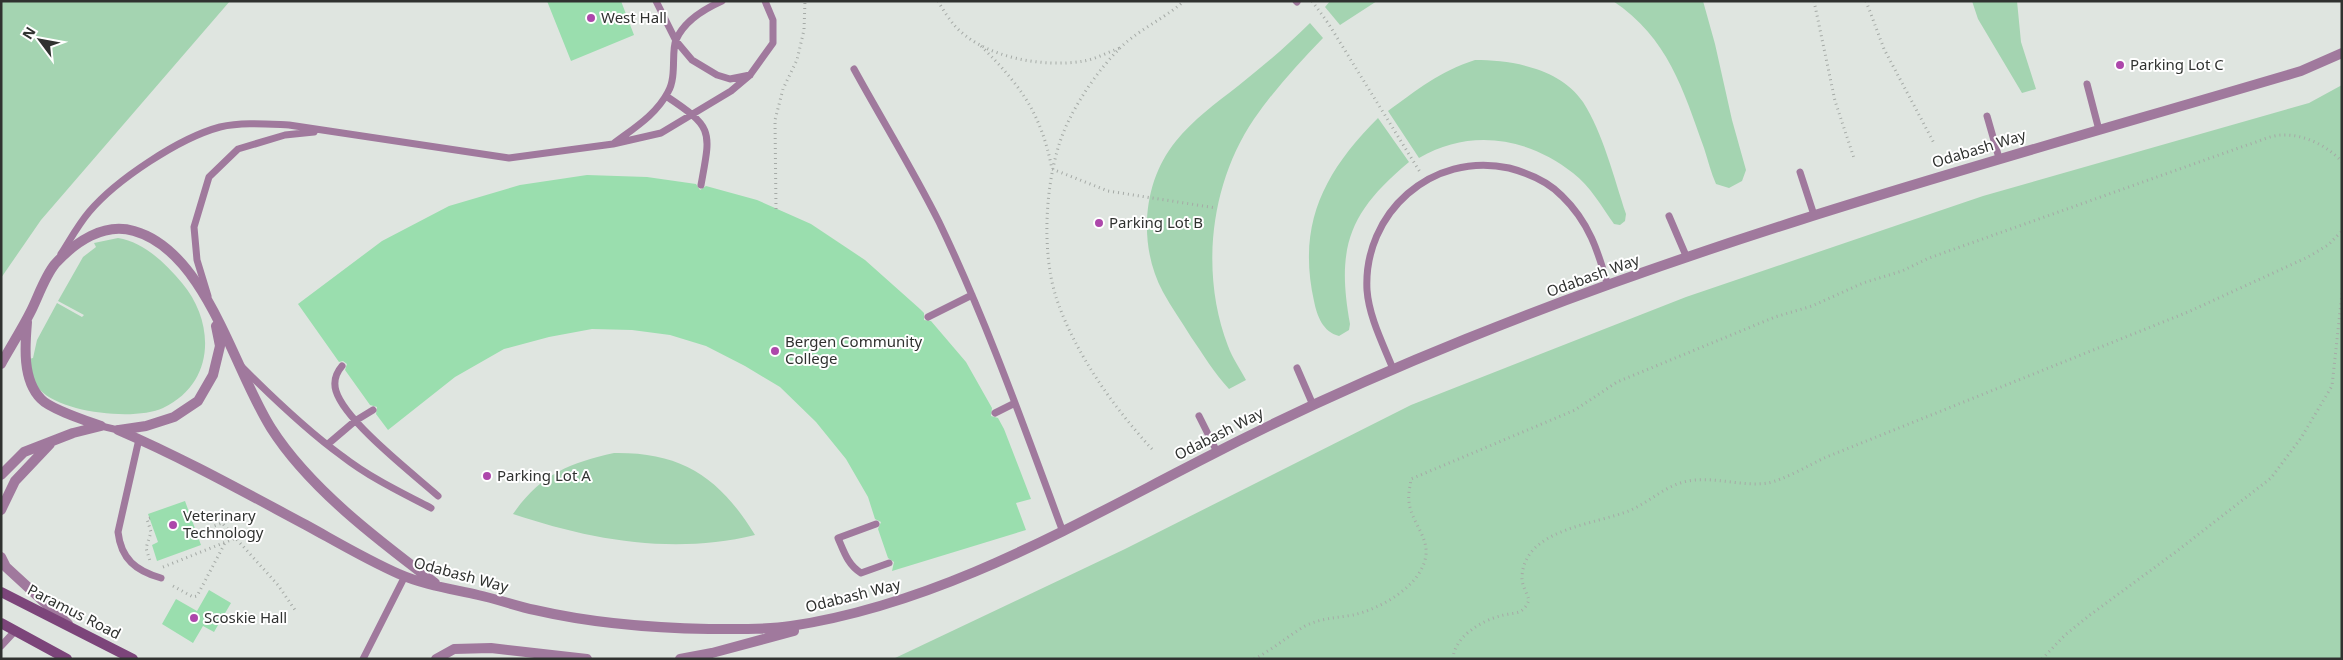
<svg xmlns="http://www.w3.org/2000/svg" width="2343" height="660" font-family="'Noto Sans',sans-serif">
  <style>
    .green { fill: #a4d4b1 }
    .building { fill: #9adeae }
    .lines { fill: none; stroke-linecap: round; stroke-linejoin: round }
    .path { stroke: #a5aaa6; stroke-width: 3; stroke-dasharray: 1 4; stroke-linecap: butt }
    .lane { stroke: #a0799d; stroke-width: 7 }
    .street { stroke: #a0799d; stroke-width: 10 }
    .secondary { stroke: #7c457a; stroke-width: 10 }
    .poi-dot { fill: #ad47ab; stroke: #fff; stroke-width: 2 }
    .labels { text-anchor: middle; stroke-width: 4; stroke-linejoin: round; paint-order: stroke }
    .poi-label { font-size: 15px; fill: #303230; stroke: #fff; text-anchor: start }
    .street-label { font-size: 15px; fill: #303230; stroke: #fff }
  </style>
  <rect width="100%" height="100%" fill="#dfe5e0"/>
  <path class="green" d="M1,1H230L41,220L1,278Z
    M1330,1H1377L1340,25L1325,7Z
    M1613,1H1703L1715,44L1732,120L1746,170L1742,181L1729,188L1716,184C1711,173 1708,160 1704,148C1683,89 1668,38 1613,1Z
    M1972,1H2017L2021,42L2036,89L2022,93L1978,19Z
    M1310,23L1323,38C1298,64 1274,90 1254,119C1210,184 1200,273 1228,346C1232,357 1240,369 1246,380L1229,389C1214,373 1203,354 1191,337C1182,322 1171,307 1163,292C1138,246 1142,182 1176,141C1193,120 1216,103 1238,86C1263,66 1287,46 1310,23Z
    M1475,60C1512,60 1560,68 1583,102C1603,133 1614,178 1626,214L1625,221L1620,225L1614,224C1602,207 1590,186 1573,173C1527,137 1470,128 1419,158L1388,111C1417,90 1440,71 1475,60Z
    M2342,85V659H893L1125,549L1411,405L1686,297L1983,196L2309,103Z
    M1378,118L1409,162C1349,212 1336,247 1350,324L1349,330L1339,336C1323,332 1317,316 1314,301C1297,224 1324,172 1378,118Z
    M118,238C144,242 165,263 182,283C215,322 216,383 163,408C135,421 62,413 40,390C32,382 31,370 29,359L33,358L37,340L57,303L82,317L84,315L58,301L83,257L96,247L94,243Z
    M614,453C683,452 720,478 755,535C673,555 591,540 513,514C540,475 569,463 614,453Z"/>
  <path class="building" d="M547,1H621L634,35L571,61Z
    M587,175L647,177L696,184L700,190L706,186L757,200L811,224L865,260L920,309L924,313V320L931,321L966,362L992,408L991,416L998,418L1004,429L1031,499L1016,503L1026,530L892,571L894,562L888,558L878,529L881,522L875,519L868,497L846,459L816,422L780,387L745,366L706,346L670,335L632,330L592,329L549,337L504,349L455,377L388,430L376,414L377,407L370,405L345,370L347,364L343,361L339,362L298,304L382,241L449,206L520,185Z
    M185,501L201,545L157,561L152,545L158,542L148,514Z
    M209,590L231,603L214,632L203,626L193,643L162,624L176,599L197,611Z"/>
  <g class="lines">
    <path class="path" d="M938,1C943,10 949,19 955,26C984,58 1044,68 1084,61C1096,59 1108,52 1120,48
      M1312,1L1328,23L1420,172
      M1814,1L1835,101L1854,158
      M1866,1L1884,49L1935,145
      M981,46C1021,86 1041,113 1052,169L1108,191L1216,208
      M776,209L775,120L783,89L797,60L804,30L805,1
      M1152,449C1114,408 1075,353 1057,300C1040,251 1045,169 1068,122C1080,97 1100,68 1120,48C1138,30 1164,19 1184,1
      M150,518L147,519L151,532L146,548L150,561
      M196,533L222,523L278,585L295,610
      M163,567L236,538
      M173,586L193,597L197,596L225,543
      M1254,659C1272,650 1288,636 1305,626C1321,618 1336,618 1353,615C1380,609 1422,586 1426,555C1428,536 1411,521 1409,502C1408,494 1410,487 1411,479L1575,410L1617,382L1775,317L1812,306L1863,283L1902,271L1929,258L2247,145C2258,142 2271,135 2282,135C2304,134 2328,146 2342,162
      M1453,659C1454,637 1481,621 1500,616C1506,614 1513,614 1519,612C1524,610 1527,605 1529,600C1527,593 1522,586 1522,578C1523,528 1596,525 1631,510C1651,501 1666,485 1688,481C1715,476 1742,487 1768,483C1783,480 1810,465 1824,458L2188,312L2308,257L2328,245L2342,231
      M2042,659L2065,635L2090,615L2177,551L2271,478L2301,438L2332,386L2342,293"/>
    <path class="lane" d="M656,1L676,41L692,60L717,75L730,79L750,75
      M722,1C704,9 684,21 676,40C671,51 677,77 668,92C656,115 634,128 613,144L661,133L731,91L750,75L773,43V20L765,1
      M1296,1L1297,2
      M854,69C882,120 913,170 939,222C987,322 1024,427 1063,532
      M2087,84L2099,130
      M666,96C714,128 711,130 701,185
      M1987,116L1999,158
      M1800,172L1814,215
      M1669,216L1687,258
      M61,254C70,240 78,225 89,212C116,180 179,138 220,127C242,122 266,124 289,125L509,158L613,144
      M208,296L197,260L194,227L209,177L238,149L285,135L314,132
      M928,317L972,295
      M342,366C336,373 333,381 336,391C345,421 412,473 438,496
      M242,367C273,398 306,430 342,456C369,477 400,492 431,508
      M1297,368L1313,405
      M1393,369C1383,344 1369,317 1367,290C1363,213 1432,151 1509,168C1528,173 1548,181 1562,196C1589,222 1598,251 1608,286
      M995,413L1015,403
      M1199,416L1217,452
      M101,426L118,430
      M139,439L118,532C121,559 136,571 161,578
      M328,444L355,421L373,410
      M876,524L838,538C844,552 848,565 861,573L889,563
      M1,646L15,631
      M363,659L405,576"/>
    <path class="street" d="M27,322C25,345 22,380 41,399C50,409 87,421 101,426
      M1,364C11,346 22,329 31,311C38,297 45,276 55,264C75,242 104,222 134,231C206,251 234,370 271,428C309,488 378,540 435,583
      M118,430C183,458 244,492 306,525C337,542 367,560 399,574C424,585 452,589 478,595C497,599 516,606 535,610C591,623 651,628 709,629C735,629 765,630 791,626C943,603 1075,524 1211,455C1294,412 1379,374 1466,339C1737,229 2021,154 2301,71L2342,53
      M119,430L146,426L174,417L198,401L213,375L220,346L216,326
      M1,475L24,452L73,433L101,426
      M1,510L15,481L50,444
      M1,557L6,567L68,624
      M436,659L454,649L491,648L587,659
      M680,659L712,653L794,631"/>
    <path class="secondary" d="M1,592L133,659
      M1,623L67,659"/>
  </g>
  <g class="poi-dot">
    <circle cx="591" cy="18" r="5"/>
    <circle cx="2120" cy="65" r="5"/>
    <circle cx="1099" cy="223" r="5"/>
    <circle cx="775" cy="351" r="5"/>
    <circle cx="487" cy="476" r="5"/>
    <circle cx="173" cy="525" r="5"/>
    <circle cx="194" cy="618" r="5"/>
  </g>
  <g class="labels">
    <g class="poi-label">
      <text x="601" y="23">West Hall</text>
      <text x="2130" y="70">Parking Lot C</text>
      <text x="1109" y="228">Parking Lot B</text>
      <text x="785" y="347">Bergen Community<tspan x="785" dy="17">College</tspan></text>
      <text x="497" y="481">Parking Lot A</text>
      <text x="183" y="521">Veterinary<tspan x="183" dy="17">Technology</tspan></text>
      <text x="204" y="623">Scoskie Hall</text>
    </g>
    <g class="street-label">
      <text transform="translate(1979 149) rotate(-17)" y="5">Odabash Way</text>
      <text transform="translate(1593 276) rotate(-20)" y="5">Odabash Way</text>
      <text transform="translate(1219 434) rotate(-27)" y="5">Odabash Way</text>
      <text transform="translate(461 575) rotate(15)" y="5">Odabash Way</text>
      <text transform="translate(853 596) rotate(-14)" y="5">Odabash Way</text>
      <text transform="translate(74 612) rotate(27)" y="5">Paramus Road</text>
    </g>
  </g>
  <rect width="2343" height="660" fill="none" stroke="#303230" stroke-width="5"/>
  <g transform="translate(40 40) rotate(302)" stroke="#ffffff" stroke-width="4" paint-order="stroke">
  <path d="M0-4L9 19L0 12L-9 19Z" fill="#303230"/>
  <text y="-8" font-size="14" font-weight="bold" text-anchor="middle" fill="#303230">N</text>
  </g>
</svg>
